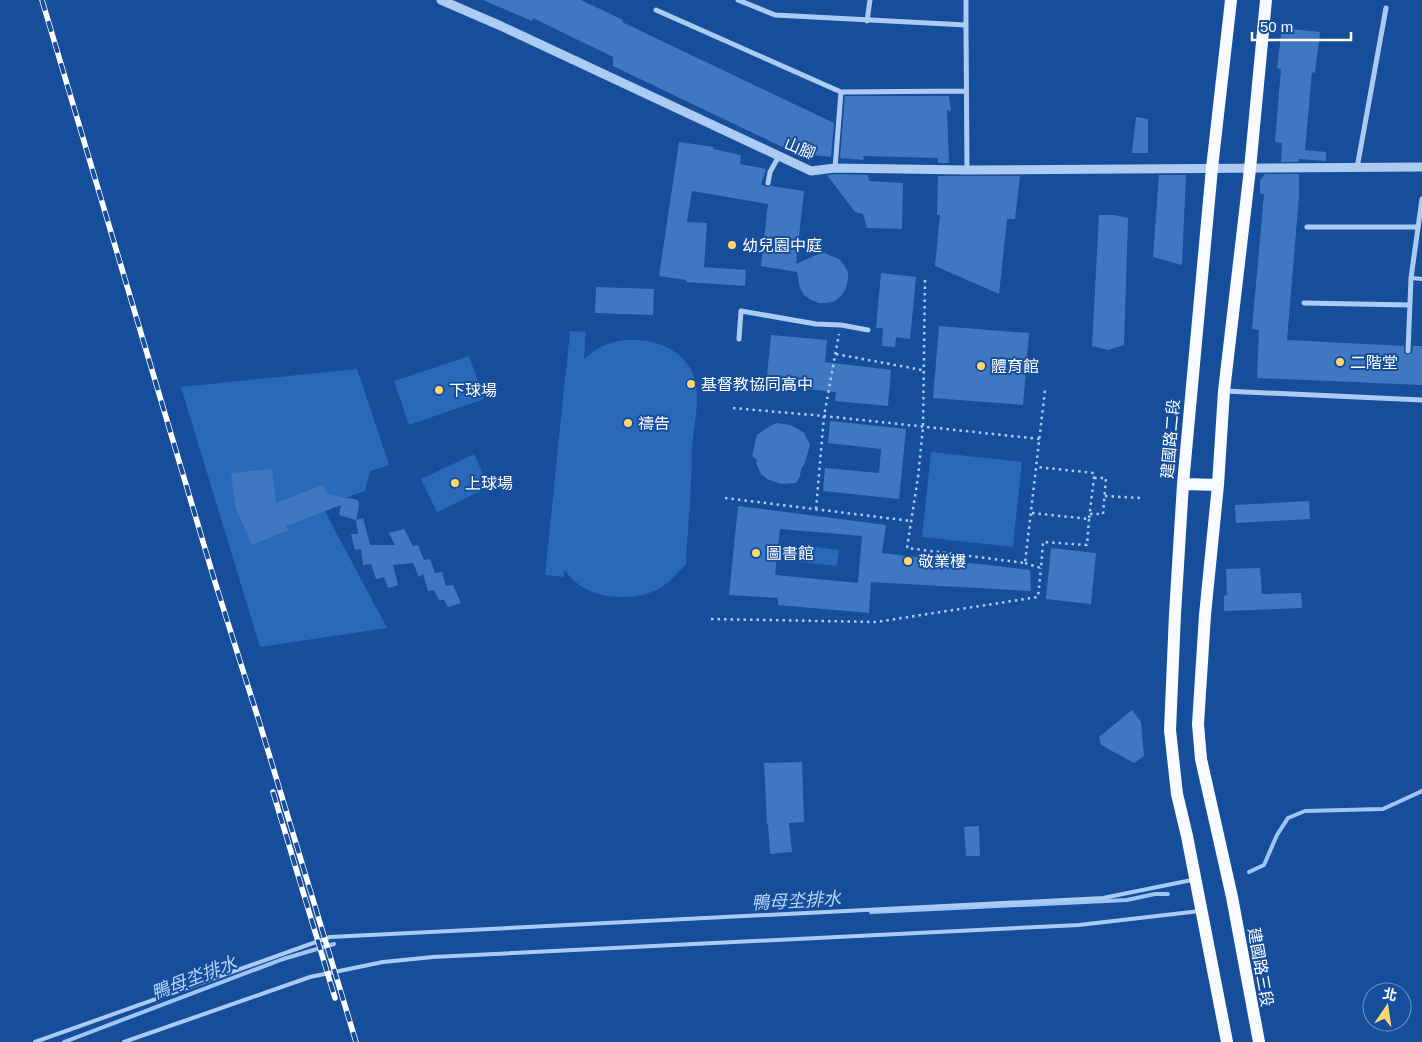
<svg xmlns="http://www.w3.org/2000/svg" width="1422" height="1042" font-family="Arial,'Noto Sans TC',sans-serif">
  <style>
    .green { fill: #2a68b9 }
    .lines { fill: none; stroke-linecap: round; stroke-linejoin: round }
    .stream { stroke: #9ec5f5; stroke-width: 4 }
    .building { fill: #3f77c1; fill-rule: evenodd }
    .path { stroke: #accbf2; stroke-width: 2.5; stroke-dasharray: 2.5 4; stroke-linecap: butt }
    .service { stroke: #accbf2; stroke-width: 4 }
    .minor { stroke: #accbf2; stroke-width: 5 }
    .tertiary { stroke: #accbf2; stroke-width: 9 }
    .primary { stroke: #f7faff; stroke-width: 12 }
    .rail-casing { stroke: #fff; stroke-width: 5.5 }
    .rail { stroke: #164e9b; stroke-width: 4; stroke-dasharray: 11; stroke-linecap: butt }
    .poi-dot { fill: #ffd76d; stroke: #164e9b; stroke-width: 2 }
    .labels { text-anchor: middle; stroke-width: 4; stroke-linejoin: round; paint-order: stroke }
    .street-label { font-size: 16px; fill: #fff; stroke: #164e9b }
    .poi-label { font-size: 16px; fill: #fff; stroke: #164e9b; text-anchor: start }
    .water-label { font-size: 18px; font-style: italic; fill: #b9d5f9; stroke: #164e9b }
  </style>
  <rect width="100%" height="100%" fill="#164e9b"/>
  <path class="green" d="M570,331L586,332L584,359C603,342 621,338 647,341C665,344 684,354 692,372C702,395 694,424 692,447C691,459 692,470 691,481C690,509 687,537 686,565C677,572 670,583 660,588C638,601 598,600 578,584C573,580 569,575 564,570V577L545,575Z
    M469,356L484,399L409,425L394,381Z
    M357,369L389,465L370,471L365,491L322,506L387,628L260,647L181,387Z
    M931,452L1022,462L1013,547L922,537Z
    M474,454L489,487L437,512L421,479Z
    M800,545L839,550L837,566L798,562Z"/>
  <g class="lines">
    <path class="stream" d="M1249,872L1264,865L1277,835L1288,818L1305,811L1383,809L1422,791
      M871,912L1127,900L1155,894H1168
      M64,1042L283,959L334,944"/>
  </g>
  <path class="building" d="M483,0H581L623,20L622,22L834,123L831,157L795,153L613,66V57L533,18L532,21Z
    M1282,28L1320,32L1315,73L1312,72L1305,150L1326,152V161L1299,159V162H1281L1282,143L1275,142L1281,69L1277,68Z
    M845,96H949L951,111L947,110L949,163H938V158L863,156L864,160L840,158Z
    M1136,117L1148,119V153H1132Z
    M679,142L714,147L713,149L741,155L740,164L766,169L761,185L768,187L771,186L804,191L796,264L816,255L824,253L839,259L844,265L848,272V280L846,288L842,295L835,301L827,303H819L811,300L804,295L800,288L797,272L761,266L768,204L692,191L687,222L707,223L704,267L746,270L745,286L686,282V280L659,276Z
    M837,174L868,175L869,181L903,183L902,229L867,228L863,214L855,212L827,175Z
    M1265,174H1299V196L1287,340L1404,346V353L1407,355L1412,353L1413,346H1422V385L1257,378L1259,330L1252,329L1264,194H1260V181Z
    M1159,175H1186L1182,265L1153,257Z
    M938,176H1020L1015,219H1007L999,294L935,266L940,215H937Z
    M1099,215H1114L1128,218L1124,345L1108,350L1092,346Z
    M881,273L916,277L910,339L896,337L895,347L882,346L883,328H876Z
    M596,287L654,289L653,315L595,313Z
    M939,326L1029,333L1023,405L933,398Z
    M771,335L827,340L825,362L891,370L888,406L835,401L836,392L766,385Z
    M830,421L906,429L899,499L823,491L825,468L879,473L881,449L828,443Z
    M777,423L790,425L798,429L804,433L810,445L804,465L801,469L800,476L796,483L781,484L767,479L761,474L756,463L757,460L752,456L757,435L770,426Z
    M272,469L276,503L323,485L327,494L358,500L359,506L356,520L363,518L370,545H395L389,533L404,529L413,546L418,545L424,560L430,559L435,573L442,572L446,586L453,585L461,603L448,607L444,600H439L434,590L428,591L423,574L419,577L413,563L393,565L398,585L388,588L384,577L376,579L371,564L363,565L361,549L355,550L351,534H358L356,520L339,515L341,505L286,526L288,530L252,545L235,507L231,473Z
    M1309,501L1310,519L1236,523L1235,505Z
    M738,506L886,525L882,553L1030,570L1031,591L871,582L869,613L778,605V598L729,595ZM780,529L862,536L858,583L775,575Z
    M1051,548L1096,553L1091,604L1046,599Z
    M1260,568L1262,594L1301,593L1302,608L1224,611V596L1227,595L1226,569Z
    M1132,710L1141,722L1144,756L1134,763L1101,745L1099,737Z
    M802,762L804,822L789,823L792,852L770,854L768,824H767L764,763Z
    M979,826L980,856H966L964,827Z"/>
  <g class="lines">
    <path class="path" d="M925,280L923,427L918,477L907,548L1025,563L1045,390
      M836,354L922,370
      M733,408L824,416L1040,439
      M1105,496L1140,498
      M725,498L911,521
      M816,509L824,416L839,334
      M1032,513L1089,519L1094,478V473L1037,467
      M1090,514H1103L1106,478H1094
      M1025,563L1041,568L1043,542L1087,545L1089,519
      M711,619L876,622L1038,597L1041,568"/>
    <path class="service" d="M1411,278L1422,279
      M35,1042L330,937L1103,898L1192,880
      M124,1042L310,977L383,962L433,957L1079,925L1200,911"/>
    <path class="minor" d="M738,0L775,15L966,25L967,170
      M966,0V25
      M656,10L841,92L966,91
      M867,21L870,0
      M835,168L841,92
      M1357,168L1386,8
      M768,183L770,172L779,156
      M1307,227H1418
      M1304,303L1410,305
      M739,339L741,311L816,324L841,325L868,330
      M1408,351L1411,278L1422,199
      M1225,391L1422,400"/>
    <path class="tertiary" d="M441,0L501,26L811,171L835,168L967,170L1422,167"/>
    <path class="primary" d="M1183,484L1218,485
      M1227,1042L1187,836L1177,794L1170,730L1175,614L1183,484L1212,168L1231,0
      M1259,1042L1232,897L1201,759L1198,724L1205,615L1218,485L1224,391L1250,169L1266,0"/>
    <g class="rail-casing">
      <path id="rail" d="M42,0L215,582L259,721L356,1042
        M273,792L335,998"/>
    </g>
    <use href="#rail" class="rail"/>
  </g>
  <g class="poi-dot">
    <circle cx="732" cy="245" r="5"/>
    <circle cx="1340" cy="362" r="5"/>
    <circle cx="981" cy="366" r="5"/>
    <circle cx="691" cy="384" r="5"/>
    <circle cx="439" cy="390" r="5"/>
    <circle cx="628" cy="423" r="5"/>
    <circle cx="455" cy="483" r="5"/>
    <circle cx="756" cy="553" r="5"/>
    <circle cx="908" cy="561" r="5"/>
  </g>
  <g class="labels">
    <g class="street-label">
      <text transform="translate(800 148) rotate(22)" y="6">山腳</text>
      <text transform="translate(1170 439) rotate(-85)" y="6">建國路二段</text>
      <text transform="translate(1261 967) rotate(80)" y="6">建國路三段</text>
    </g>
    <g class="poi-label">
      <text x="742" y="251">幼兒園中庭</text>
      <text x="1350" y="368">二階堂</text>
      <text x="991" y="372">體育館</text>
      <text x="701" y="390">基督教協同高中</text>
      <text x="449" y="396">下球場</text>
      <text x="638" y="429">禱告</text>
      <text x="465" y="489">上球場</text>
      <text x="766" y="559">圖書館</text>
      <text x="918" y="567">敬業樓</text>
    </g>
    <g class="water-label">
      <text transform="translate(796 901) rotate(-3)" y="6">鴨母坔排水</text>
      <text transform="translate(194 978) rotate(-21)" y="6">鴨母坔排水</text>
    </g>
  </g>
  <g transform="translate(1387 1007) rotate(13)"><circle r="24" fill="#164e9b" stroke="#7395c3"/>
  <path d="M0-4L9 19L0 12L-9 19Z" fill="#ffd76d"/>
  <text y="-8" font-size="14" font-weight="bold" text-anchor="middle" fill="#ffffff">北</text>
  </g>
  <path d="M1252 32v8h99v-8" fill="none" stroke="#ffffff" stroke-width="2.5"/>
  <text x="1260" y="32" font-size="15" fill="#ffffff" stroke="#164e9b" stroke-width="4" paint-order="stroke">50 m</text>
</svg>
